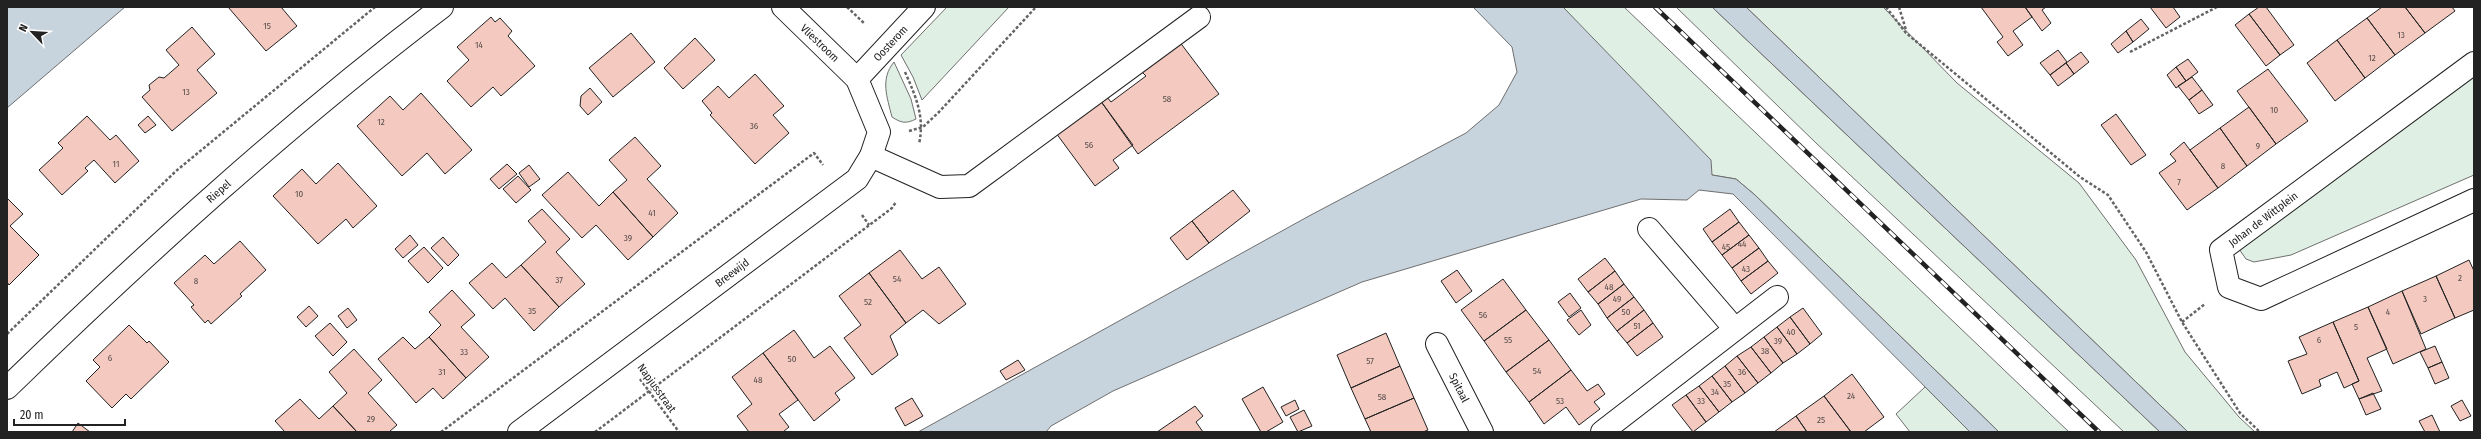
<svg xmlns="http://www.w3.org/2000/svg" width="2481" height="439" font-family="'Fira Sans Condensed',sans-serif">
  <style>
    .green { fill: #e0efe3; stroke: #6f6f6f }
    .water { fill: #c7d3dd; stroke: #6f6f6f }
    .building { fill: #f3c9c0; stroke: #222 }
    .lines { fill: none; stroke-linecap: round; stroke-linejoin: round }
    .minor-casing { stroke: #222; stroke-width: 24 }
    .path { stroke: #646464; stroke-width: 2.5; stroke-dasharray: 3 2; stroke-linecap: butt }
    .minor { stroke: #fff; stroke-width: 22 }
    .rail-casing { stroke: #222; stroke-width: 4.5 }
    .rail { stroke: #fff; stroke-width: 3; stroke-dasharray: 9; stroke-linecap: butt }
    .labels { text-anchor: middle; stroke-width: 3; stroke-linejoin: round; paint-order: stroke }
    .number-label { font-size: 9px; fill: #564c4a }
    .street-label { font-size: 11px; fill: #222; stroke: #fff }
  </style>
  <rect width="100%" height="100%" fill="#fff"/>
  <path class="green" d="M947,7H1009L922,100L913,77L901,55Z
    M1563,7H1624L2069,432H1999L1755,195L1736,179L1712,175Z
    M1676,7H1712L2160,432H2124L1816,143Z
    M1746,7H1883L1957,83L2079,183L2136,260L2185,352L2239,417L2255,432H2188Z
    M894,62L911,99L916,119C906,124 901,123 892,117C887,97 880,79 894,62Z
    M2474,68V175L2291,255L2254,262L2246,259L2239,249Z
    M1925,387L1970,432H1910L1896,414Z"/>
  <path class="water" d="M7,7H125L7,108Z
    M1473,7H1563L1711,160L1712,175L1736,179L1755,195L1999,432H1970L1733,194L1699,190L1687,200L1641,199L1362,282L1113,391L1051,426L1046,432H918L1309,216L1466,133L1499,105L1517,72L1512,47Z
    M1712,7H1746L2188,432H2160Z"/>
  <path class="building" d="M228,7H281L297,26L266,51Z
    M1981,7H2025L2032,17L2013,31L2023,45L2008,56L1997,42L2003,37Z
    M2025,7H2046L2042,10L2051,23L2042,31Z
    M2150,7H2173L2180,17L2166,28Z
    M2259,7H2266L2294,45L2280,55L2249,14Z
    M2382,7H2405L2425,33L2395,55L2367,18Z
    M2405,7H2452L2455,11L2425,33Z
    M2249,14L2280,55L2266,66L2235,25Z
    M491,17L495,22L500,18L512,31L508,36L535,66L501,96L493,87L471,107L447,81L469,60L457,47Z
    M2367,18L2395,55L2365,78L2337,40Z
    M2141,19L2149,29L2133,42L2126,31Z
    M192,27L215,54L197,70L217,93L172,131L142,97L150,90L149,85L159,77L164,78L179,65L166,50Z
    M2126,31L2133,42L2118,53L2111,44Z
    M631,33L655,62L613,97L589,68Z
    M695,38L715,60L683,89L664,68Z
    M2337,40L2365,78L2335,101L2307,63Z
    M1179,41L1219,94L1138,154L1100,100L1106,96L1111,102L1146,76L1140,70Z
    M2058,50L2067,62L2050,75L2040,63Z
    M2081,52L2089,62L2074,74L2066,63Z
    M2188,59L2198,72L2186,81L2176,67Z
    M2066,63L2074,74L2058,86L2050,75Z
    M2176,67L2186,81L2176,88L2167,75Z
    M2268,69L2308,121L2276,144L2237,91Z
    M755,74L784,106L773,115L789,133L755,164L710,115L712,113L702,101L718,86L729,98Z
    M2192,77L2202,90L2189,100L2178,86Z
    M590,88L602,102L588,115L580,106L581,96Z
    M2202,90L2213,105L2199,114L2189,100Z
    M421,93L472,150L445,174L427,153L402,176L357,126L390,96L403,110Z
    M1100,100L1133,145L1113,160L1119,168L1095,186L1056,133Z
    M2249,107L2276,144L2247,166L2220,128Z
    M2116,114L2146,155L2131,165L2101,125Z
    M87,116L110,140L116,135L139,161L115,183L94,160L85,168L88,171L62,195L39,170L63,148L58,143Z
    M148,116L156,125L145,133L138,125Z
    M2220,128L2247,166L2218,188L2190,150Z
    M635,137L661,166L647,179L678,213L653,237L613,192L627,180L609,160Z
    M2184,142L2218,188L2187,210L2159,173L2176,161L2170,154Z
    M338,163L377,206L353,228L346,219L318,244L273,196L302,169L316,184Z
    M507,164L517,174L499,189L490,179Z
    M529,165L540,179L529,187L519,173Z
    M568,172L599,206L613,192L653,237L628,260L596,225L582,238L542,195Z
    M518,176L531,190L516,203L503,189Z
    M1233,190L1250,211L1209,243L1192,221Z
    M7,198L23,214L10,226L39,255L9,285L7,282Z
    M542,209L570,239L556,252L585,284L559,307L521,265L546,242L528,221Z
    M1730,209L1739,222L1712,242L1703,229Z
    M1192,221L1209,243L1187,260L1170,238Z
    M1739,222L1749,235L1722,255L1712,242Z
    M410,235L418,245L403,258L395,249Z
    M1749,235L1759,248L1732,268L1722,255Z
    M443,237L459,255L448,266L431,248Z
    M240,241L266,270L240,294L242,296L211,324L208,320L205,323L191,307L194,305L174,283L205,255L214,264Z
    M424,247L443,268L428,283L408,261Z
    M1759,248L1768,261L1741,281L1732,268Z
    M900,250L922,279L939,267L966,304L939,324L923,310L906,323L869,273Z
    M1605,258L1615,271L1588,292L1578,279Z
    M2469,260L2474,271V310L2455,318L2436,276Z
    M1768,261L1778,273L1751,294L1741,281Z
    M492,263L506,278L521,265L559,307L534,331L505,298L493,309L469,283Z
    M1457,270L1472,291L1456,303L1441,281Z
    M1615,271L1624,284L1598,304L1588,292Z
    M869,273L906,323L890,336L898,355L872,375L844,338L861,325L839,296Z
    M2436,276L2455,318L2421,334L2402,291Z
    M1503,279L1526,310L1484,341L1461,310Z
    M1624,284L1634,297L1607,318L1598,304Z
    M452,290L475,315L461,327L489,357L466,378L429,337L441,325L429,312Z
    M2402,291L2426,349L2393,364L2368,307Z
    M1570,293L1581,308L1569,317L1558,302Z
    M1634,297L1644,310L1617,331L1607,318Z
    M309,306L318,316L306,327L297,317Z
    M2368,307L2387,349L2367,358L2382,391L2359,399L2352,384L2359,381L2333,322Z
    M348,308L357,320L347,328L338,316Z
    M1803,308L1822,334L1810,344L1790,317Z
    M1526,310L1549,340L1506,372L1484,341Z
    M1581,310L1591,325L1579,335L1567,320Z
    M1644,310L1653,323L1627,343L1617,331Z
    M1790,317L1810,344L1797,354L1777,327Z
    M2333,322L2359,381L2344,388L2337,372L2319,380L2321,386L2302,394L2288,361L2307,354L2299,337Z
    M330,323L347,342L333,356L315,336Z
    M1653,323L1663,337L1637,356L1627,343Z
    M129,325L147,343L149,341L169,362L131,399L126,394L112,408L86,381L100,367L93,360Z
    M1777,327L1797,354L1783,363L1764,337Z
    M794,330L814,358L830,346L855,378L835,393L840,400L814,421L763,353Z
    M1386,333L1400,366L1351,388L1337,355Z
    M403,337L415,349L429,337L466,378L443,399L433,388L416,403L378,359Z
    M1764,337L1783,363L1771,373L1751,347Z
    M1549,340L1571,370L1529,402L1506,372Z
    M2435,346L2442,362L2428,368L2420,352Z
    M1751,347L1771,373L1758,383L1737,356Z
    M354,349L382,380L368,393L397,425L389,432H357L333,406L347,393L329,372Z
    M763,353L798,400L779,414L789,427L783,432H749L737,416L752,404L732,377Z
    M1737,356L1758,383L1745,393L1725,366Z
    M1018,360L1025,370L1006,380L1000,371Z
    M2442,362L2449,378L2435,384L2428,368Z
    M1400,366L1414,398L1365,419L1351,388Z
    M1725,366L1745,393L1732,402L1712,376Z
    M1571,370L1587,391L1598,384L1605,394L1594,402L1600,409L1579,425L1566,407L1544,424L1529,402Z
    M1852,374L1884,417L1864,432H1851L1824,396Z
    M1712,376L1732,402L1719,412L1699,386Z
    M1699,386L1719,412L1706,422L1686,395Z
    M1263,387L1283,422L1266,432H1261L1242,399Z
    M2373,393L2381,409L2366,415L2359,399Z
    M1686,395L1706,422L1693,432L1672,405Z
    M1824,396L1851,432H1807L1796,416Z
    M912,398L923,416L905,426L895,408Z
    M1414,398L1428,430L1423,432H1371L1365,419Z
    M300,399L319,419L333,406L357,432H285L275,421Z
    M1295,400L1299,409L1286,416L1281,407Z
    M2462,400L2471,416L2460,421L2451,406Z
    M1195,406L1203,416L1196,422L1203,432H1157Z
    M1304,410L1312,426L1298,432L1290,417Z
    M2432,415L2440,432H2425L2419,421Z
    M1796,416L1807,432H1774Z
    M78,423L90,432H72Z"/>
  <g class="lines">
    <g class="minor-casing">
      <g id="minor">
        <path d="M2474,63L2221,250L2229,287L2261,299L2474,200"/>
        <path id="s1" d="M857,79L924,7"/>
        <path d="M871,156L940,187L969,186L1199,17"/>
        <path d="M1649,229L1735,329"/>
        <path id="s2" d="M1437,344L1482,432"/>
        <path id="s3" d="M7,388C145,254 288,124 442,7"/>
        <path id="s4" d="M519,432L857,179L871,156L879,132L857,79L783,7"/>
        <path d="M1602,432L1777,297"/>
      </g>
    </g>
    <path class="path" d="M847,7L865,24
      M1886,7L1906,33L2080,177L2108,195L2146,252L2182,322L2240,413L2260,432
      M1899,7L1906,30
      M2130,52L2217,7
      M905,72C916,97 925,117 919,144
      M909,131L923,127L939,112L1036,7
      M862,215L869,225
      M2182,322L2205,304
      M7,334L176,171L375,7
      M640,379L679,432
      M441,432L814,153L823,165
      M595,432L892,208L896,202"/>
    <use href="#minor" class="minor"/>
    <g class="rail-casing">
      <path id="rail" d="M1655,7L2099,432"/>
    </g>
    <use href="#rail" class="rail"/>
  </g>
  <g class="labels">
    <g class="number-label">
      <text x="267" y="29">15</text>
      <text x="2401" y="38">13</text>
      <text x="479" y="48">14</text>
      <text x="2372" y="61">12</text>
      <text x="186" y="95">13</text>
      <text x="1167" y="102">58</text>
      <text x="2274" y="113">10</text>
      <text x="381" y="125">12</text>
      <text x="754" y="129">36</text>
      <text x="1089" y="148">56</text>
      <text x="2258" y="149">9</text>
      <text x="116" y="167">11</text>
      <text x="2223" y="169">8</text>
      <text x="2179" y="185">7</text>
      <text x="299" y="197">10</text>
      <text x="652" y="216">41</text>
      <text x="628" y="241">39</text>
      <text x="1742" y="247">44</text>
      <text x="1726" y="250">45</text>
      <text x="1746" y="272">43</text>
      <text x="2460" y="281">2</text>
      <text x="897" y="282">54</text>
      <text x="559" y="283">37</text>
      <text x="196" y="284">8</text>
      <text x="1609" y="290">48</text>
      <text x="1617" y="302">49</text>
      <text x="2425" y="302">3</text>
      <text x="868" y="305">52</text>
      <text x="532" y="314">35</text>
      <text x="1626" y="315">50</text>
      <text x="2388" y="315">4</text>
      <text x="1483" y="318">56</text>
      <text x="1637" y="329">51</text>
      <text x="2356" y="330">5</text>
      <text x="1791" y="335">40</text>
      <text x="1508" y="343">55</text>
      <text x="2319" y="343">6</text>
      <text x="1778" y="344">39</text>
      <text x="1765" y="354">38</text>
      <text x="464" y="355">33</text>
      <text x="110" y="361">6</text>
      <text x="792" y="362">50</text>
      <text x="1370" y="364">57</text>
      <text x="1537" y="374">54</text>
      <text x="442" y="375">31</text>
      <text x="1742" y="375">36</text>
      <text x="758" y="383">48</text>
      <text x="1727" y="387">35</text>
      <text x="1715" y="395">34</text>
      <text x="1851" y="399">24</text>
      <text x="1382" y="400">58</text>
      <text x="1560" y="404">53</text>
      <text x="1701" y="404">33</text>
      <text x="371" y="422">29</text>
      <text x="1821" y="423">25</text>
    </g>
    <g class="street-label">
      <text transform="translate(820 43) rotate(44)" y="4">Vliestroom</text>
      <text dy="4" stroke="none"><textPath href="#s1" startOffset="49">Oosterom</textPath></text>
      <text dy="4" stroke="none"><textPath href="#s3" startOffset="289">Riepel</textPath></text>
      <text transform="translate(2263 219) rotate(-37)" y="4">Johan de Wittplein</text>
      <text dy="4" stroke="none"><textPath href="#s4" startOffset="266">Breewijd</textPath></text>
      <text transform="translate(657 388) rotate(54)" y="4">Napjusstraat</text>
      <text dy="4" stroke="none"><textPath href="#s2" startOffset="49">Spitaal</textPath></text>
    </g>
  </g>
  <rect width="2481" height="439" fill="none" stroke="#222222" stroke-width="16"/>
  <g transform="translate(32 32) rotate(295)" stroke="#ffffff" stroke-width="3" paint-order="stroke">
  <path d="M0-3L7 15L0 10L-7 15Z" fill="#222222"/>
  <text y="-6" font-size="11" font-weight="bold" text-anchor="middle" fill="#222222">N</text>
  </g>
  <path d="M14 419v6h111v-6" fill="none" stroke="#222222" stroke-width="2"/>
  <text x="20" y="419" font-size="12" fill="#222222" stroke="#ffffff" stroke-width="3" paint-order="stroke">20 m</text>
</svg>
